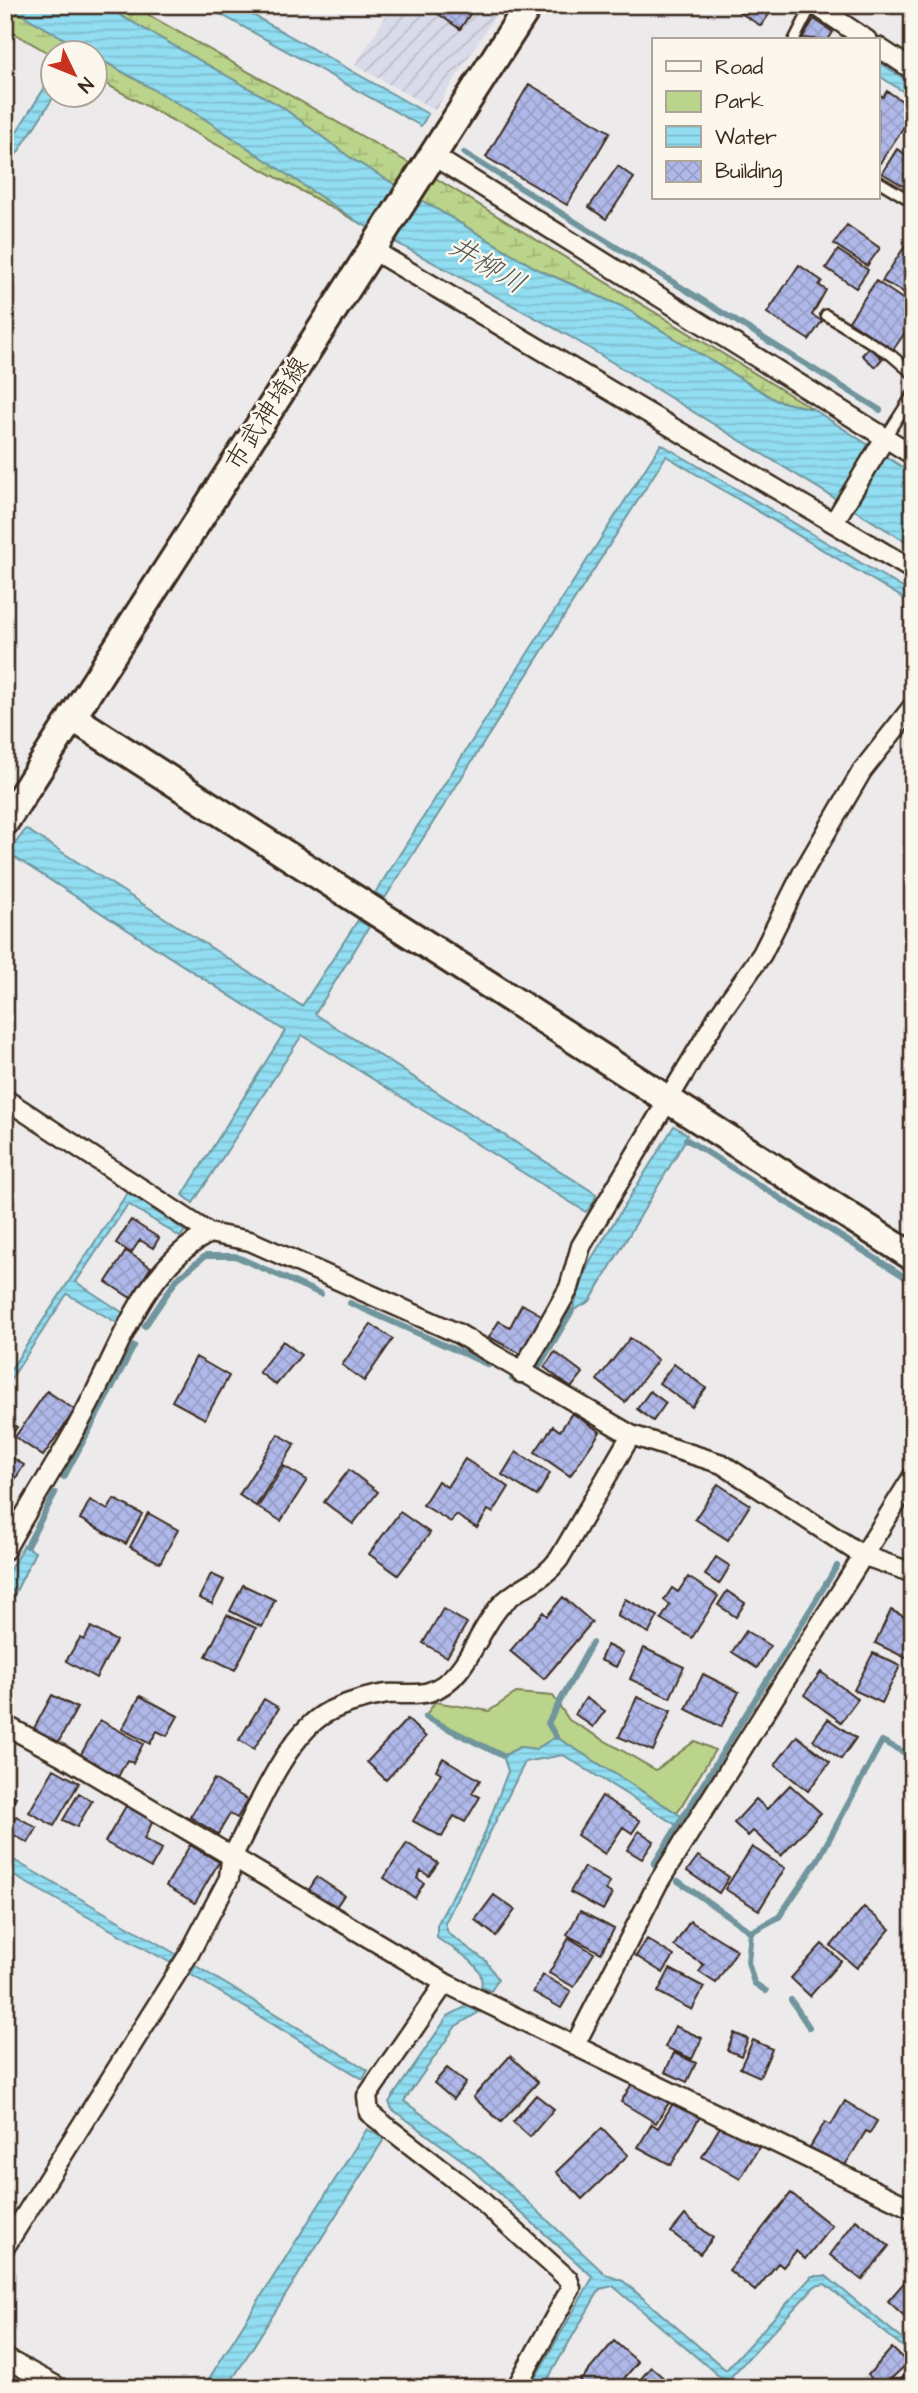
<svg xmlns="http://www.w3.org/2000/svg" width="918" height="2393" font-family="'Architects Daughter','Klee One',sans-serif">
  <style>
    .industrial { fill: url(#industrial-furrows) }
    .green { fill: #bbd48b; stroke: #7b7f54; stroke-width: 2 }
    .wetland { fill: url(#wetland-marsh); stroke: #7b7f54; stroke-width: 2 }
    .water { fill: url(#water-rules); stroke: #6f959d; stroke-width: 2 }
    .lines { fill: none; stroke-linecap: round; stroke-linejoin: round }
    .stream { stroke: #6f959d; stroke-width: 6 }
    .building { fill: url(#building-cross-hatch); stroke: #3b2a1e; stroke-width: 2 }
    .lane-casing { stroke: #3b2a1e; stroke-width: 14 }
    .street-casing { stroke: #3b2a1e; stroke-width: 23 }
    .secondary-casing { stroke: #3b2a1e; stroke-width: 32 }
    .lane { stroke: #fbf7ec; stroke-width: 9 }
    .street { stroke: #fbf7ec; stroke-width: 18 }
    .secondary { stroke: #fbf7ec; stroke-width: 26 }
    .labels { text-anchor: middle; stroke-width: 5; stroke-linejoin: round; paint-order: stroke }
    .street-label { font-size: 26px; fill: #3b2a1e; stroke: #fbf7ec }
    .water-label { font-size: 28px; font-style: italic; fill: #505753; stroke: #fbf7ec }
  </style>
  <defs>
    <pattern id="industrial-furrows" width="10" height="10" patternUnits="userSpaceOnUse" patternTransform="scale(1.75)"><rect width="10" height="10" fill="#dadbea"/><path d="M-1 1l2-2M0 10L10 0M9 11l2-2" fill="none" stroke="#bcbcc8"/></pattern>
    <pattern id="wetland-marsh" width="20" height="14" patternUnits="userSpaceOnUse" patternTransform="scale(1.75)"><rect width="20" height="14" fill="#bbd48b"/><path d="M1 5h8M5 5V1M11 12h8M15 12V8" fill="none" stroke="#a2b678"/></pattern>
    <pattern id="water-rules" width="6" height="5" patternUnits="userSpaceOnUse" patternTransform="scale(1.75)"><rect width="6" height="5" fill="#91ddf1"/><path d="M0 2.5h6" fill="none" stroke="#7ebece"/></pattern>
    <pattern id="building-cross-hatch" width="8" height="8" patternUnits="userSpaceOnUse" patternTransform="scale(1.75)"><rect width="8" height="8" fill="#afb8e9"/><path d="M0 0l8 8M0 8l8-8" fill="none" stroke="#979ec7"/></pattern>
  </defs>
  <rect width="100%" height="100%" fill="#eceaeb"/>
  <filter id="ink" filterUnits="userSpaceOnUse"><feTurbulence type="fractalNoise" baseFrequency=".0143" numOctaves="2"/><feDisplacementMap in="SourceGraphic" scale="14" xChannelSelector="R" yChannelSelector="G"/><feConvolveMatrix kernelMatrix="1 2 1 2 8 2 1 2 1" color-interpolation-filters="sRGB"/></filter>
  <g filter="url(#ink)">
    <path class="industrial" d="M393,5H502L435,110L355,65Z"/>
    <path class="green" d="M516,1693L553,1696L569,1720L656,1770L695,1741L715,1750L677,1813L556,1737L536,1749L520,1747L503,1756L425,1717L435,1702L489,1711Z"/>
    <path class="wetland" d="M5,5L88,52H52V55L5,28Z
      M102,5H131L432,176L813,409L777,401L623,307L539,270L352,159L282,107Z
      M94,56L202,117L358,222L95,78Z"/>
    <path class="water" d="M5,5H102L282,107L352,159L539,270L623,307L777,401L813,409L913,474V546L569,336L358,222L202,117L95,56L94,52H88Z
      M204,5H235L428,114L421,126Z
      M878,61L913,85V98L878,75Z
      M49,81L55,95L5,172V150Z
      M661,444L913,594V604L666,456L385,898L375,893Z
      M26,829L302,1006L358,920L369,927L315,1014L596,1194L594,1202L586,1212L302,1035L193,1203L183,1195L285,1031L8,853Z
      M674,1126L687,1134L686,1139L590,1301L572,1311L590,1261Z
      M128,1192L185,1231L180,1237L128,1204L76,1282L125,1314L119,1324L67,1294L5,1388V1378Z
      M24,1545L35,1552L5,1614V1578Z
      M556,1737L686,1819L681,1828L563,1755L525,1762L445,1923L448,1933L486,1961L498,1979L491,1991L481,1987C487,1964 454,1950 437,1938V1925L482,1840L508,1771L503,1756L520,1747L536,1749Z
      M5,1855L176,1954V1955L171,1963L5,1871Z
      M196,1966L368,2070L363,2079L190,1974Z
      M467,2006L479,2012L456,2026L404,2101L481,2158L606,2275L623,2281L726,2370L812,2276H826L913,2348V2355L825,2284L815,2286L726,2382L613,2286L600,2289L546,2382L552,2388H536L535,2378L593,2277L462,2160L392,2109L389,2102L448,2016Z
      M367,2129L384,2139L227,2388H203Z"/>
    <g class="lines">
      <path class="stream" d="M464,153L880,410
        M686,1139L913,1282
        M350,1303L489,1365
        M145,1326L177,1279L205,1256H235L321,1294
        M539,1366L572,1311
        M512,1379L524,1383
        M64,1477L134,1346
        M27,1546L55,1493
        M425,1717L503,1756
        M556,1737L548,1723L592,1643
        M654,1864L837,1566
        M678,1881L751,1932L748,1962L754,1983L766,1991
        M751,1932L779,1917L819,1858L882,1741L913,1757
        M791,2000L809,2027"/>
    </g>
    <path class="building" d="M438,5H476L460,29L434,11Z
      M728,5H765L772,10L761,26Z
      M814,19L833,32L828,40L802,38Z
      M529,84L610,132L567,205L486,157Z
      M887,91L913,108V113L878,166V93L883,97Z
      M897,149L913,159V175L905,187L882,173Z
      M618,166L634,178L606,219L589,207Z
      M847,225L880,248L867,266L834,244Z
      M905,246L913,252V297L882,281Z
      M838,250L868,270L856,288L826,268Z
      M799,265L822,281L819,285L826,290L812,315L822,321L809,340L767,313Z
      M876,281L913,306V321L893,350L849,321Z
      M870,347L882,359L875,367L862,355Z
      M131,1220L159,1238L153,1248L140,1240L131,1253L116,1243Z
      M126,1251L151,1267L131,1298L106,1282Z
      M522,1304L543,1316L521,1354L489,1337L499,1321L510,1327Z
      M371,1324L393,1339L364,1381L342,1365Z
      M630,1338L658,1360L625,1402L597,1380Z
      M283,1341L301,1355L276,1385L259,1372Z
      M555,1352L583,1373L571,1388L544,1367Z
      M196,1357L229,1376L205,1419L172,1401Z
      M674,1364L706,1388L692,1407L659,1383Z
      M47,1391L75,1410L43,1456L15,1437Z
      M650,1391L666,1403L653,1421L637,1409Z
      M572,1413L600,1432L570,1476L535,1452L553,1426L560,1431Z
      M5,1419L17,1427L5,1444Z
      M278,1434L295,1444L256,1506L239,1495Z
      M516,1452L550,1473L537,1496L502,1475Z
      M5,1453L24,1465L5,1495Z
      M465,1459L509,1487L493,1513L488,1510L477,1528L456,1515L451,1522L423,1505L438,1481L447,1487Z
      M284,1466L307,1480L281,1521L258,1507Z
      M349,1470L378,1492L353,1524L324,1502Z
      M718,1484L750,1505L728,1540L695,1519Z
      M114,1499L142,1514L126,1544L80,1519L90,1500L108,1510Z
      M400,1512L430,1533L398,1575L369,1554Z
      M148,1513L178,1530L160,1563L130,1547Z
      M716,1557L730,1566L719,1584L705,1575Z
      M211,1574L224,1580L212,1604L199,1598Z
      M688,1577L718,1596L692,1638L661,1619L670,1605L664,1600L672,1588L678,1592Z
      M243,1585L275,1600L262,1627L230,1611Z
      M727,1591L745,1603L736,1617L718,1605Z
      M563,1597L592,1622L544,1679L510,1651L543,1612L547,1616Z
      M625,1599L658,1616L649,1633L617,1616Z
      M443,1609L467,1623L447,1657L423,1643Z
      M891,1610L913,1621V1644L906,1658L875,1643Z
      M227,1615L256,1628L235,1670L206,1656Z
      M91,1627L116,1641L96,1678L66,1661L80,1638L84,1640Z
      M746,1631L770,1646L757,1668L732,1652Z
      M607,1645L623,1653L616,1667L600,1660Z
      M644,1648L684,1667L670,1698L630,1679Z
      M873,1653L900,1666L882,1703L854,1690Z
      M821,1672L858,1699L841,1722L804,1695Z
      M703,1674L739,1692L721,1727L686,1709Z
      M52,1695L77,1708L58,1743L33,1730Z
      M140,1696L178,1716L167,1736L157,1731L150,1744L122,1729Z
      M637,1697L671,1711L653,1751L619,1737Z
      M586,1698L605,1711L593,1727L575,1714Z
      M264,1699L279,1708L254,1749L239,1740Z
      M407,1719L426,1737L386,1780L367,1762Z
      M828,1719L856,1738L841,1759L813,1740Z
      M100,1720L143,1744L133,1763L127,1760L118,1777L80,1756Z
      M797,1736L830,1762L808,1791L775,1765Z
      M443,1758L480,1780L472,1793L480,1797L465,1822L454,1816L442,1837L413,1821L441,1773L436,1770Z
      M54,1769L79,1783L54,1826L29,1812Z
      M214,1779L248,1800L237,1818L230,1814L218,1834L190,1817Z
      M790,1785L821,1813L781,1856L753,1831L748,1836L734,1823L756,1799L767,1809Z
      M5,1791L16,1797L5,1817Z
      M79,1793L92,1801L77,1827L63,1820Z
      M602,1796L640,1821L632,1833L623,1827L605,1854L577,1835Z
      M126,1806L153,1821L144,1839L162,1849L151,1868L105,1842Z
      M16,1816L37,1828L28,1843L7,1831Z
      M639,1831L654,1841L642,1859L627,1850Z
      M407,1843L438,1863L429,1876L421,1871L417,1878L424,1883L415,1898L384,1878Z
      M190,1845L219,1862L195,1903L166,1886Z
      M752,1847L785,1868L759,1910L725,1889Z
      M698,1856L729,1877L719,1893L687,1871Z
      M584,1867L610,1882L606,1890L612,1894L603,1910L570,1892Z
      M317,1877L344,1895L334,1910L307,1893Z
      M494,1895L515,1910L496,1936L475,1920Z
      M864,1907L890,1929L857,1968L831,1946Z
      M580,1911L614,1929L601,1953L567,1935Z
      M690,1921L737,1950L716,1983L699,1972L704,1965L674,1946Z
      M569,1938L594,1953L574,1987L549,1973Z
      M647,1939L674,1956L663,1973L636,1956Z
      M822,1944L841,1961L810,1996L791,1978Z
      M670,1969L704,1987L692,2010L658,1992Z
      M543,1975L571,1991L561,2008L533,1992Z
      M675,2026L702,2038L692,2059L665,2047Z
      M734,2033L748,2039L741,2056L727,2050Z
      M753,2040L772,2049L760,2077L740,2068Z
      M674,2053L696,2063L687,2082L665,2072Z
      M510,2056L538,2082L501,2122L473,2097Z
      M447,2068L466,2083L453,2099L434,2083Z
      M634,2080L670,2101L656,2123L621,2102Z
      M536,2095L554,2109L530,2137L513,2122Z
      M675,2100L701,2115L671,2165L638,2147L652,2124L658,2128Z
      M845,2101L877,2121L870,2133L866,2131L844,2167L810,2147L825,2122L831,2125Z
      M721,2125L759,2147L740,2179L702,2157Z
      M602,2128L628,2155L582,2199L556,2172Z
      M791,2193L832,2226L805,2259L796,2251L783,2267L778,2263L755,2291L729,2270Z
      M685,2215L713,2238L700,2254L671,2232Z
      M856,2220L889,2246L862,2280L830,2255Z
      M908,2278L913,2283V2324L888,2301Z
      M614,2341L638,2362L616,2388H587L580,2381Z
      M892,2348L908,2363L881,2388L868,2375Z
      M651,2367L675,2388H633Z"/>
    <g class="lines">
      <g class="lane-casing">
        <path id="lane" d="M794,40L812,5
          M878,181L913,202
          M826,315L891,355L913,374
          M885,438L913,394"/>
      </g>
      <g class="street-casing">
        <path id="street" d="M815,5L867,40
          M878,47L913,70
          M432,155L913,455
          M371,249L913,570
          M834,522L885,438
          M5,1099L209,1233L250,1241L457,1333L631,1435L722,1464L862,1555L913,1573
          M521,1373L569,1288L581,1246L718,1016L762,954L803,872L862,771L913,706
          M5,1550C31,1502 61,1458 86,1410C120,1348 143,1268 209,1233
          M5,1725L61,1755L445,1983L913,2209
          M445,1983L367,2096L369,2113L475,2195L568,2279L571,2288L516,2388
          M575,2045L658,1883L913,1476
          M5,2247L189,1954L229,1878L231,1859C254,1816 280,1749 317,1719C333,1706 366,1697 387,1694C400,1693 416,1696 429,1692C468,1679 476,1631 502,1604C520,1585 541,1583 559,1559L631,1435
          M5,2358L60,2388
          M907,2388L913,2382"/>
      </g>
      <g class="secondary-casing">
        <path id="secondary" d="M72,717L913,1257
          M5,822L529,5"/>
      </g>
      <use href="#lane" class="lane"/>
      <use href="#street" class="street"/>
      <use href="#secondary" class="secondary"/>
    </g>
  </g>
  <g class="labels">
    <g class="street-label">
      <text transform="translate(266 413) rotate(-57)" y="9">市武神埼線</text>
    </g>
    <g class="water-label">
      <text transform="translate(488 264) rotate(31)" y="10">井柳川</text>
    </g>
  </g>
  <rect width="918" height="2393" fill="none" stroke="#fbf7ec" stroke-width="28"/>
  <rect x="14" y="14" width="890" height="2365" fill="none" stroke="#3b2a1e" stroke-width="2.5" filter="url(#ink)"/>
  <rect x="652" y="38" width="228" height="161" fill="#fbf7ec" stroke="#aea59a" stroke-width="2"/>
  <rect x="666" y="61" width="35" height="10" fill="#fbf7ec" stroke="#aea59a" stroke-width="2"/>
  <text x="715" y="74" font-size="21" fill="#3b2a1e">Road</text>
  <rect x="666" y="91" width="35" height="21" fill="#bbd48b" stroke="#aea59a" stroke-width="2"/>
  <text x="715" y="108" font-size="21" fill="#3b2a1e">Park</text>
  <rect x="666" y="126" width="35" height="21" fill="url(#water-rules)" stroke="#aea59a" stroke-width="2"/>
  <text x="715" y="144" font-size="21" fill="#3b2a1e">Water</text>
  <rect x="666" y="161" width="35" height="21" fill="url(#building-cross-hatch)" stroke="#aea59a" stroke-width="2"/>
  <text x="715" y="178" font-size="21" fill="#3b2a1e">Building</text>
  <g transform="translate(74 74) rotate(133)"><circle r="33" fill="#fbf7ec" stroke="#aea59a" stroke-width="2"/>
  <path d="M0-5L12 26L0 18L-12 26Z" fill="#c8321e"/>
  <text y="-10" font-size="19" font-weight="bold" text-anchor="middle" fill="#3b2a1e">N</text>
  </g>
</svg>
